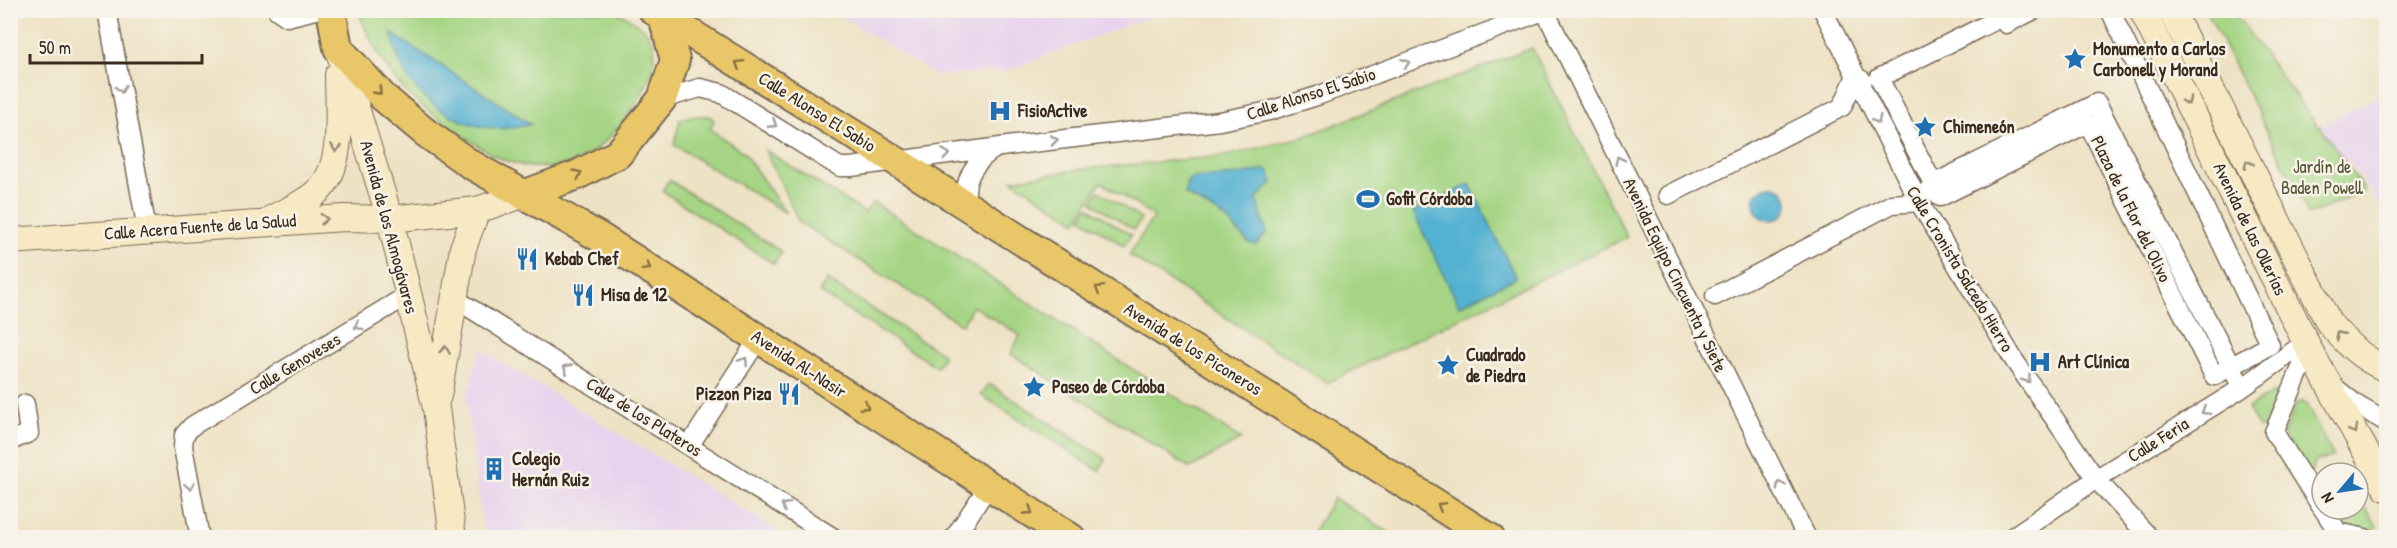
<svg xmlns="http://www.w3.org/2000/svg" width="2397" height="548" font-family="'Patrick Hand',sans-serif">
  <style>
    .built { fill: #e8d2ee }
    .green { fill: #a5d584; stroke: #708051; stroke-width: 1.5 }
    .water { fill: #52b1d1; stroke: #466e78; stroke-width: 1.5 }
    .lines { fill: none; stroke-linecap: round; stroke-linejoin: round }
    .street-casing { stroke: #7a6a58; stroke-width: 21 }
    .secondary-casing { stroke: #7a6a58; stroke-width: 28 }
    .primary-casing { stroke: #7a6a58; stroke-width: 32 }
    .street { stroke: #fff; stroke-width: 18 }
    .secondary { stroke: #f6e9c3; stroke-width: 26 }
    .primary { stroke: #e9c769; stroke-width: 28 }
    .oneway { stroke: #a79f9a }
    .oneway2 { stroke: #897140 }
    .oneway3 { stroke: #988a70 }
    .labels { text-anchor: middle; stroke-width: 5; stroke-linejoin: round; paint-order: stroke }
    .poi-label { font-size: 18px; font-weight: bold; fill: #3b2a1e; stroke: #f7f3e8; text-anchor: start }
    .street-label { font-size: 18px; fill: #3b2a1e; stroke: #f7f3e8 }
    .park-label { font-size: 18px; fill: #565538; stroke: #f7f3e8 }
  </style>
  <rect width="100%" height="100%" fill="#f7f3e8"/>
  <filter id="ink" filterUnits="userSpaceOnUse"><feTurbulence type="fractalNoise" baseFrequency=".0167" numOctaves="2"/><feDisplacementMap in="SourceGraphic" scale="12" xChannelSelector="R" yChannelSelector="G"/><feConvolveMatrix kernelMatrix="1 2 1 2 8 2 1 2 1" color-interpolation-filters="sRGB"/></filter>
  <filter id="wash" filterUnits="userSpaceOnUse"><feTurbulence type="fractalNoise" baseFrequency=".008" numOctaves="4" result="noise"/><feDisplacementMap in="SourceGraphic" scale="24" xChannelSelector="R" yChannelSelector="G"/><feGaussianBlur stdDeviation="1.35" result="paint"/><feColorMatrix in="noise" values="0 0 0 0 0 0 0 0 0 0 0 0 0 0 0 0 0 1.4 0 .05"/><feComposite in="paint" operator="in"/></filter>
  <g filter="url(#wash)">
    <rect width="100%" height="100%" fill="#eee2c4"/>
    <path class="built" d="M833,11H1165L1007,70L937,76Z
      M2386,92V216L2347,157L2343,159L2320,126Z
      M480,349L788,537H484L466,399Z"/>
    <path class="green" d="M358,11H616C630,19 647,26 653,43C664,78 612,143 583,158C574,163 562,166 552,167C534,169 516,165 499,158C488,154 478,145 468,139C441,120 411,102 392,75C377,55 367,33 358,11Z
      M2207,11H2233L2318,127L2320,126L2365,191L2309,215Z
      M1532,48L1627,237L1327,383L1129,255L1154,216L1101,182L1076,222L1012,180L1082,169L1225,156L1303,137Z
      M691,116H710L714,121L710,129L744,153L786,213L674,145L680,119Z
      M765,150L865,213L873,202L1241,439L1190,468L1011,354L1020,335L973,306L962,325L799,222Z
      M669,180L782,252L774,264L662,191Z
      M1099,191L1141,219L1134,230L1092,202Z
      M1088,207L1131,235L1124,246L1081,218Z
      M827,280L944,355L937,367L819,292Z
      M989,384L1106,459L1099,471L981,395Z
      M2274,392L2277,395L2264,427L2259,428L2248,408Z
      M2301,401L2306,404L2333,456C2324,462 2314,455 2312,471L2309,474L2283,435L2296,404Z
      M2358,496L2377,526L2373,533C2351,529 2345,528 2332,509H2358Z
      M1334,498L1396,537H1310Z"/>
    <path class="water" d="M391,33L531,124C482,139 427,114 403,69C397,58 394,45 391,33Z
      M1266,169L1270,173L1273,183L1258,197L1257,202L1267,232L1256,245L1249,243L1223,216L1185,194L1187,182L1191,178L1240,175Z
      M1470,184L1516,278L1459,306L1413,212Z
      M1754 203a17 17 0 1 1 34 0a17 17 0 1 1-34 0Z"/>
  </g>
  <g filter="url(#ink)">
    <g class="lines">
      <g class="street-casing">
        <path id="street" d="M107,10L147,230
          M277,10L287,17L315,10
          M1823,10L1919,202L2014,360L2096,479L2150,538
          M2016,10L1879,78L1940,197L2088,123L2214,376L2270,345L2110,10
          M1545,11L1807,538
          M2006,24L2034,10
          M662,99L700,88L721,93L833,163L840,167H851L1023,144L1220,121L1269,111L1317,96L1546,10
          M1668,195L1842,107L1855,78L1862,80
          M967,206C962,181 974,161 996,148
          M1715,296L1892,204L1919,202L1933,184L2097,103L2242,388
          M454,298L834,538
          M2309,349L2274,432L2322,508
          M2333,386L2357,405L2386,422
          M10,441L29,433L25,404
          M689,446L759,338
          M2323,509L2338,532L2365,538
          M200,538L183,447L184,435L192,426L408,295
          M954,538L989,485
          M2011,538L2096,479L2242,388L2306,342"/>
      </g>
      <g class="secondary-casing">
        <path id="secondary" d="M2142,10L2309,349L2386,488
          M2171,10L2329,323C2347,344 2360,357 2386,369
          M338,48L390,219L436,408L453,538
          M271,219C286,211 306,203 318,191C345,167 338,109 338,75
          M10,241L344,218L390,219L477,210L523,195
          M438,396L463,248L477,210"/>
      </g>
      <g class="primary-casing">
        <path id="primary" d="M331,10L338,48L383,97L426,133L470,164L601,238L1071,538
          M653,10L896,161L1490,538
          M523,195L577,175L618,154L662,99L675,60L663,17"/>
      </g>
      <use href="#street" class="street"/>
      <use href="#secondary" class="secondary"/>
      <use href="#primary" class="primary"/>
    </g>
    <defs><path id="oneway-chevron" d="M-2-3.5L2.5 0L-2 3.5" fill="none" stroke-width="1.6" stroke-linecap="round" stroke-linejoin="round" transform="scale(1.5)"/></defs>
    <g class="oneway">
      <use href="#oneway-chevron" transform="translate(1406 63) rotate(-20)"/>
      <use href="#oneway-chevron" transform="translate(121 89) rotate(80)"/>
      <use href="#oneway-chevron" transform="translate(1877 120) rotate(63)"/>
      <use href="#oneway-chevron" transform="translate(773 124) rotate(33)"/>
      <use href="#oneway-chevron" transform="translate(1054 140) rotate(-7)"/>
      <use href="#oneway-chevron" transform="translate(946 154) rotate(-8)"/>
      <use href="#oneway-chevron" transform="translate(1619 160) rotate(-116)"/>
      <use href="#oneway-chevron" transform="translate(358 326) rotate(149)"/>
      <use href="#oneway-chevron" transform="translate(744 361) rotate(-57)"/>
      <use href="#oneway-chevron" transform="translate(567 368) rotate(-148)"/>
      <use href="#oneway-chevron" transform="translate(2027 379) rotate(55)"/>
      <use href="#oneway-chevron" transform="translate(2205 411) rotate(148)"/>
      <use href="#oneway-chevron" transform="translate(1780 485) rotate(-117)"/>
      <use href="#oneway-chevron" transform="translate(190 486) rotate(79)"/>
      <use href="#oneway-chevron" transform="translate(785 506) rotate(-148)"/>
    </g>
    <g class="oneway2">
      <use href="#oneway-chevron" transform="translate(739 64) rotate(-148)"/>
      <use href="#oneway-chevron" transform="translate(378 91) rotate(46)"/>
      <use href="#oneway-chevron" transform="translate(578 174) rotate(-24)"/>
      <use href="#oneway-chevron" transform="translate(647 267) rotate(32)"/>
      <use href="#oneway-chevron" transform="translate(1099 289) rotate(-148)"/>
      <use href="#oneway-chevron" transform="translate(865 406) rotate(33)"/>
      <use href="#oneway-chevron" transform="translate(1441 506) rotate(-148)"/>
      <use href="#oneway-chevron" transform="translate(1029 511) rotate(33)"/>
    </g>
    <g class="oneway3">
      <use href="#oneway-chevron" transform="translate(2187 101) rotate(64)"/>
      <use href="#oneway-chevron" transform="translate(336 148) rotate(99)"/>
      <use href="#oneway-chevron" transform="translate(2248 164) rotate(-117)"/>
      <use href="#oneway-chevron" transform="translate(324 219) rotate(-3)"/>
      <use href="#oneway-chevron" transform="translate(2339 335) rotate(-132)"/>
      <use href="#oneway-chevron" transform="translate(445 350) rotate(-81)"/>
      <use href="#oneway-chevron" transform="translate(2354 430) rotate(60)"/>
    </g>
  </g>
  <defs>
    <g id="sight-bare" transform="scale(1.8)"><path d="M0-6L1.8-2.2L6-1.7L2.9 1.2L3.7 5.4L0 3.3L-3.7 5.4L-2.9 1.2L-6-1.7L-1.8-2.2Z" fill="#1f6fb2" stroke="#f7f3e8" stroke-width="2.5" paint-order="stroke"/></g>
    <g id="hospital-bare" transform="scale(1.8)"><path d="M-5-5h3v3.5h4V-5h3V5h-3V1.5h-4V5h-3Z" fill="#1f6fb2" stroke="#f7f3e8" stroke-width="2.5" paint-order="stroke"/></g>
    <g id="stadium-bare" transform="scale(1.8)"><path d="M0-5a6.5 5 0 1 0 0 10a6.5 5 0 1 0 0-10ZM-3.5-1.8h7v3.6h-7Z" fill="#1f6fb2" stroke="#f7f3e8" stroke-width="2.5" paint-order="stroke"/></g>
    <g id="restaurant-bare" transform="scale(1.8)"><path d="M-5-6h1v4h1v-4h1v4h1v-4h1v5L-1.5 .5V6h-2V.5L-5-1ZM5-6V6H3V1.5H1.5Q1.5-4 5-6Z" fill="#1f6fb2" stroke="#f7f3e8" stroke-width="2.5" paint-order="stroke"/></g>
    <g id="building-bare" transform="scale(1.8)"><path d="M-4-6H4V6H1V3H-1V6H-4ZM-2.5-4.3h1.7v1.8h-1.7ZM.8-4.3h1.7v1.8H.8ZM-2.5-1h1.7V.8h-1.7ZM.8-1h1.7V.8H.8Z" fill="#1f6fb2" stroke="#f7f3e8" stroke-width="2.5" paint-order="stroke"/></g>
  </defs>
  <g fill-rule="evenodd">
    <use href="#sight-bare" x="2075" y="59"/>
    <use href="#hospital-bare" x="1000" y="111"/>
    <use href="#sight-bare" x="1925" y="127"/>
    <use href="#stadium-bare" x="1368" y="199"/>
    <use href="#restaurant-bare" x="527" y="259"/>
    <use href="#restaurant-bare" x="583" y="295"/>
    <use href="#hospital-bare" x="2040" y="362"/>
    <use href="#sight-bare" x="1448" y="365"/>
    <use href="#sight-bare" x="1034" y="387"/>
    <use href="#restaurant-bare" x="789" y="394"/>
    <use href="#building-bare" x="494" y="469"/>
  </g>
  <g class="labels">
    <g class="poi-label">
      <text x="2093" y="55">Monumento a Carlos<tspan x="2093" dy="21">Carbonell y Morand</tspan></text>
      <text x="1018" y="117">FisioActive</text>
      <text x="1943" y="133">Chimeneón</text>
      <text x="1386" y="205">Gofit Córdoba</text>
      <text x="545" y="265">Kebab Chef</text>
      <text x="601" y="301">Misa de 12</text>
      <text x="1466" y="361">Cuadrado<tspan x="1466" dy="21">de Piedra</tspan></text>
      <text x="2058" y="368">Art Clínica</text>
      <text x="1052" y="393">Paseo de Córdoba</text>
      <text x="771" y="400" text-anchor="end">Pizzon Piza</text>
      <text x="512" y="465">Colegio<tspan x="512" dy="21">Hernán Ruiz</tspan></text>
    </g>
    <g class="street-label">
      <text transform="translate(1311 94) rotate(-18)" y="6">Calle Alonso El Sabio</text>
      <text transform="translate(817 112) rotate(32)" y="6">Calle Alonso El Sabio</text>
      <text transform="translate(2131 209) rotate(64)" y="6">Plaza de la Flor del Olivo</text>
      <text transform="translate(200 227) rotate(-4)" y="6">Calle Acera Fuente de la Salud</text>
      <text transform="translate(389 227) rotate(75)" y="6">Avenida de los Almogávares</text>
      <text transform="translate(2250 229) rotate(64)" y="6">Avenida de las Ollerías</text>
      <text transform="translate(1960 269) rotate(59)" y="6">Calle Cronista Salcedo Hierro</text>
      <text transform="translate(1675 275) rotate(64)" y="6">Avenida Equipo Cincuenta y Siete</text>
      <text transform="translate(1193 349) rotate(32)" y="6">Avenida de los Piconeros</text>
      <text transform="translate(295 364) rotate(-31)" y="6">Calle Genoveses</text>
      <text transform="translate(799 364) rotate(33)" y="6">Avenida Al-Nasir</text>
      <text transform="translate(644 417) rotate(32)" y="6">Calle de los Plateros</text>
      <text transform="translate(2158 440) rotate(-32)" y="6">Calle Feria</text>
    </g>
    <g class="park-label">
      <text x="2322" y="173">Jardín de<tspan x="2322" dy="21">Baden Powell</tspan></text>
    </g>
  </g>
  <rect width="2397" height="548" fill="none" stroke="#f7f3e8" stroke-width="36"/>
  <g transform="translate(2340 491) rotate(241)"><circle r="28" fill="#f7f3e8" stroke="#aca397" stroke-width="1.5"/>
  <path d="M0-4.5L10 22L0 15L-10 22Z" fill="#1f6fb2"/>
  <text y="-9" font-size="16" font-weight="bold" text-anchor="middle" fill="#3b2a1e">N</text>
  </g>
  <path d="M30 54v9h172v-9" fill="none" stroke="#3b2a1e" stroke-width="3"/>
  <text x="39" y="54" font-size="18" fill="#3b2a1e" stroke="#f7f3e8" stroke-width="4.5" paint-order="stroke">50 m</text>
</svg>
